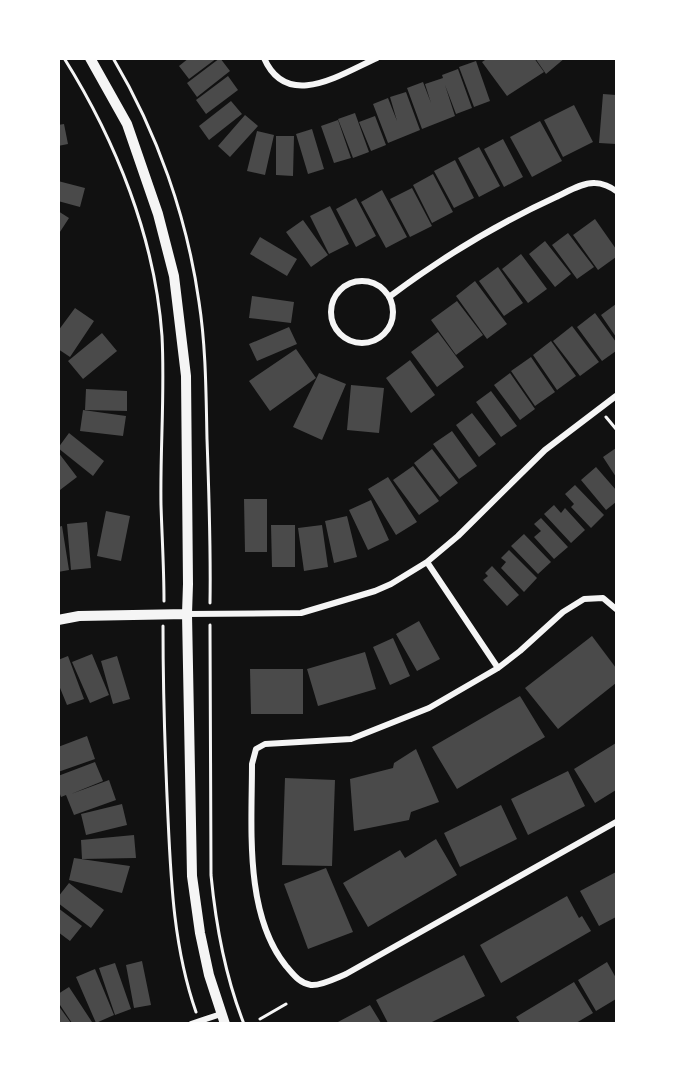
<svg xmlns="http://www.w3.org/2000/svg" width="675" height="1082" font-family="Quicksand,sans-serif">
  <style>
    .building { fill: #4a4a4a }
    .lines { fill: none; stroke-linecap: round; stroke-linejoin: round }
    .path { stroke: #f5f5f5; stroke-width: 3 }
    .minor { stroke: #f5f5f5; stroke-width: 6 }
    .tertiary { stroke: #f5f5f5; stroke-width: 10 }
  </style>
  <rect width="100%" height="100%" fill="#111"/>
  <path class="building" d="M189,58H217L189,79L179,66Z
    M220,58L230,71L197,97L187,83Z
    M488,58H534L544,72L507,96L482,62Z
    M535,58H565L546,74Z
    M476,61L490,101L474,107L459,67Z
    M458,69L472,108L456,114L445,85L455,116L422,129L407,88L423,82L431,103L425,84L443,78L442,75Z
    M228,76L238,90L206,114L196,100Z
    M406,92L420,130L388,143L373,104L388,98L397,121L390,97Z
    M603,94L616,95V144L599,143Z
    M231,101L242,114L209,140L199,126Z
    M574,105L593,142L563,157L544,120Z
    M355,113L369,152L353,158L338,119Z
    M245,115L258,126L230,157L218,146Z
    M375,116L386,145L371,151L359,122Z
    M338,120L351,158L334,163L321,126Z
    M540,121L562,161L532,177L510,137Z
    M64,124L68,144L58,146V125Z
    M312,129L324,169L308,174L296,134Z
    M257,131L274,135L265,175L247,171Z
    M276,136H294L293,176L276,175Z
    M503,139L523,177L504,187L484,149Z
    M479,147L500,186L479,197L458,158Z
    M455,160L474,198L454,208L434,171Z
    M433,174L453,212L432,223L413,185Z
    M58,181L85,188L80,207L58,201Z
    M412,188L432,226L410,237L390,199Z
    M382,190L407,237L386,248L361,202Z
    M356,198L376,236L356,247L336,209Z
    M330,206L349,244L329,254L310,216Z
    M58,211L69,218L58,235Z
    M595,219L616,249V257L598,270L573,235Z
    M303,220L328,255L311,267L286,232Z
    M568,233L594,267L577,279L552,245Z
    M260,237L297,259L287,276L250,254Z
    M545,241L571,274L555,287L529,254Z
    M521,254L547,289L528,303L502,269Z
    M498,267L523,303L504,316L479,281Z
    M475,281L507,324L487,339L456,296Z
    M252,296L294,302L291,323L249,318Z
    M457,301L483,335L456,355L431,320Z
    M616,304V337L601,315Z
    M75,308L94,321L70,357L58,349V331Z
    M595,313L616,342V351L602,361L577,327Z
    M572,326L599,362L580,376L553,341Z
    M289,327L297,344L257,361L249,344Z
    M438,332L464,367L437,387L411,352Z
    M102,333L117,351L83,379L68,361Z
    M551,341L576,376L557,390L533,355Z
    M296,349L316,378L270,411L249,381Z
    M531,357L555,392L535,406L511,371Z
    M410,360L435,395L411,413L386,378Z
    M319,373L346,384L322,440L293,427Z
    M510,373L535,409L520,420L494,385Z
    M351,385L384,388L379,433L347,430Z
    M86,389L127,391V411L85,410Z
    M491,391L517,426L501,437L476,402Z
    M83,410L126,416L123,436L80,431Z
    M472,413L496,444L479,457L456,425Z
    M452,431L477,466L459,479L433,444Z
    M69,433L104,461L93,476L58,448Z
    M616,448V477L603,457Z
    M432,449L458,483L440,497L414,463Z
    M58,452L77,477L60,490L58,488Z
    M413,466L439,501L419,515L393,480Z
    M596,467L616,490V502L606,510L581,480Z
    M388,477L417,522L396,535L368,489Z
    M575,485L604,515L591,528L571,507L574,504L565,494Z
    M244,499H267V552H245Z
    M371,500L389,540L368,550L349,510Z
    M554,505L561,513L565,508L585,530L571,543L544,514Z
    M106,511L130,516L121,561L97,556Z
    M347,516L357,557L334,563L325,521Z
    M541,518L568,547L554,559L534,537L541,531L534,524Z
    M87,522L91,568L71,570L67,524Z
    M271,525H295V567H272Z
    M322,525L328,567L304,571L298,528Z
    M62,526L69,570L58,572V527Z
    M524,534L551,562L538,574L511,546Z
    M509,550L537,578L524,592L501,568L506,562L501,558Z
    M492,566L519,595L507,606L483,580L488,576L485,573Z
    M419,621L440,659L417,671L396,634Z
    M592,636L616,668V683L558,729L525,688Z
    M393,638L410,676L390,685L373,647Z
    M365,652L376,689L318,706L307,669Z
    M92,654L109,695L90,703L72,662Z
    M68,656L84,699L67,705L58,683V660Z
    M117,656L130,699L113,704L101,661Z
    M250,669H303V714H251Z
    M520,696L545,737L457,789L432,747Z
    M87,736L95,759L58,772V747Z
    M616,743V790L595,803L574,769Z
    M416,749L439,802L411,812L409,820L354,831L350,779L393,768L394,763Z
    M95,762L103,781L71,794L109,780L116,800L74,815L66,795L61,797L58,789V776Z
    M568,771L585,806L528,835L511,799Z
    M285,778L335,780L332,866L282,865Z
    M122,804L127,825L86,835L81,814Z
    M501,805L517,839L460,867L444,833Z
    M134,835L136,858L82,859L81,840Z
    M436,839L457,875L368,927L343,883L400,850L405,858Z
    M74,858L130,866L122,893L69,880Z
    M326,868L353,932L308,949L284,884Z
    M616,872V917L599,926L580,891Z
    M69,883L104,910L91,928L58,903V897Z
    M567,896L579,918L582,916L591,931L501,983L480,945Z
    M58,908L82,926L70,941L58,932Z
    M464,955L485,996L430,1023H388L376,1000Z
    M142,961L151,1005L134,1008L126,965Z
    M607,962L616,978V999L596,1011L578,980Z
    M115,963L131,1009L115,1015L99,968Z
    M95,969L114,1015L96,1023L76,977Z
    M574,982L593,1013L576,1023H520L516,1017Z
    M69,987L92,1022L90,1023H72L58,1002V994Z
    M58,1005L71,1023H58Z
    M370,1005L381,1023H336Z"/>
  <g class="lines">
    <path class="path" d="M64,58C116,141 155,238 162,336C165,393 160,449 161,505C162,537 164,569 164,601
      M113,58C157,132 187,217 199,302C206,347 206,394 207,439C209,494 211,548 210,603
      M606,417L616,429
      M210,625L211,875C216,927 225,976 244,1024
      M163,626C163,690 165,754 168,818C171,884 174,949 196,1012
      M260,1019L286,1004"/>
    <path class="minor" d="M264,58C287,111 341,74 377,58
      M331 312a31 31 0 1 1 62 0a31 31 0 1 1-62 0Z
      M389,297C441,258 497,224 556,197C567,192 583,182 595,183C602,183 611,187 616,191
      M427,562L498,668
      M616,609L603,598L584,599L563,612L520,651L498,668L429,708L351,739L265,744L256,749L252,764C252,827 244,914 286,966C293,974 299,983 311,985C321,986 336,978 346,974L616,822
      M187,614L301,613L375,591L391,584L427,562L458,536L545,450L616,396
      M191,1024L221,1014"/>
    <path class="tertiary" d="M90,58L127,124L158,214L174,276L186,376L188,584L187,614L192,876L200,933L209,975L225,1024
      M58,620L79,616L187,614"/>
  </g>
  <rect width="675" height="1082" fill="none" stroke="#ffffff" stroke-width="120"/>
</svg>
